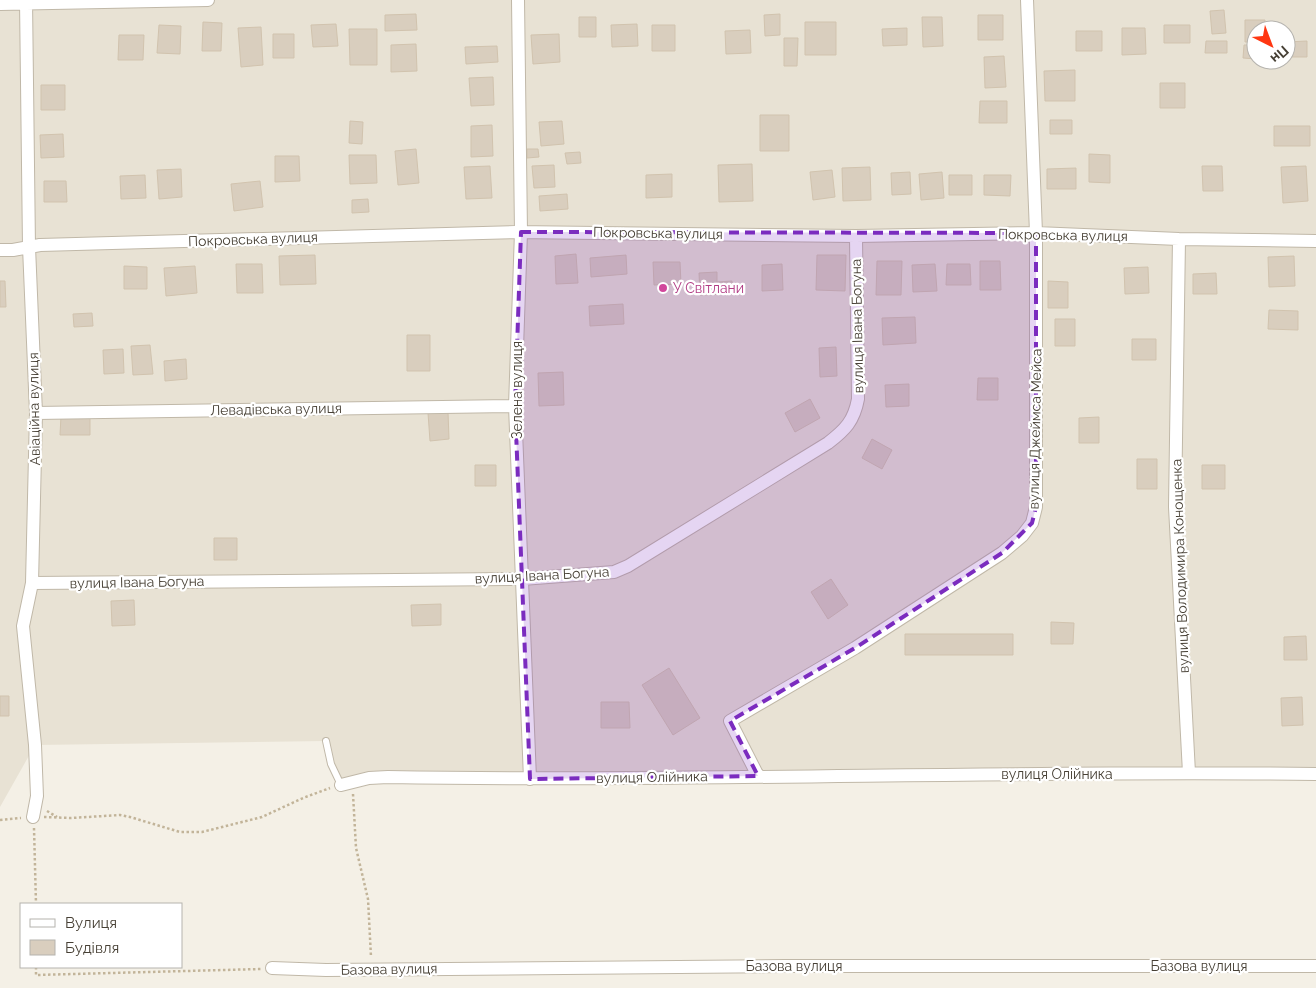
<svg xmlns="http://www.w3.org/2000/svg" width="1316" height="988" font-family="Raleway,sans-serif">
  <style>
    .residential { fill: #e8e2d4; fill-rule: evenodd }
    .building { fill: #d9cebe; stroke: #d1c3ae }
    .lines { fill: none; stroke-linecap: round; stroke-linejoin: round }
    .lane-casing { stroke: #c0b8a8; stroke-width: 8 }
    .street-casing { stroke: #c0b8a8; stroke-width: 14 }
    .path { stroke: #c2b499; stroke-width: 2.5; stroke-dasharray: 2.5 2.5; stroke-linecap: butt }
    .lane { stroke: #fff; stroke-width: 6 }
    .street { stroke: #fff; stroke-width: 12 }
    .marked { fill: #7b2cbf; fill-opacity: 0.2; stroke: #7b2cbf; stroke-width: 4; stroke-dasharray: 10 6; stroke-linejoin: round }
    .hotel-dot { fill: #d1479c; stroke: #fff; stroke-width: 2 }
    .labels { text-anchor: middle; stroke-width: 4.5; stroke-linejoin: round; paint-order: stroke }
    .street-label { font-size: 14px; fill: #474035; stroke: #fff }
    .hotel-label { font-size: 14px; fill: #b23c85; stroke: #fff; text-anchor: start }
  </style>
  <rect width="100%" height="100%" fill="#f4f0e6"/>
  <path class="residential" d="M0,0H1316V774L388,777L341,785L326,741L35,745L0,807ZM1256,30H1286V60H1256Z"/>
  <path class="building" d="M1224,10L1226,33L1212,34L1210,11Z
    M416,14L417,30L385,31V15Z
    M780,14V35L765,36L764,15Z
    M978,15H1003V40H978Z
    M579,17H596V37H579Z
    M922,17H942L943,46L923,47Z
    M1245,20H1265V30H1256V42H1245Z
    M203,22L222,23L221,51H202Z
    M805,22H836V55H805Z
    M336,24L338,46L313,47L311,25Z
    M637,24L638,46L612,47L611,25Z
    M159,25L181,26L180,54L157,53Z
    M652,25H675V51H652Z
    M1164,25H1190V43H1164Z
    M261,27L263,65L241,67L238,28Z
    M907,28V45L883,46L882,29Z
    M1122,28H1145L1146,54L1122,55Z
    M349,29H377V65H350Z
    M750,30L751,53L726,54L725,31Z
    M1076,31H1102V51H1076Z
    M273,34H294V58H273Z
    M559,34L560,62L533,64L531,35Z
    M119,35H144L143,60H118Z
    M784,38H798L797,66H784Z
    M1206,41H1227V53H1205Z
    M1307,41V57H1286V42Z
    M416,44L417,71L391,72V45Z
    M1244,45H1256V59L1243,58Z
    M497,46L498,62L466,64L465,47Z
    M1004,56L1006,87L985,88L984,57Z
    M1075,70V101H1045L1044,71Z
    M493,77L494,105L471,106L469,78Z
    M1160,83H1185V108H1160Z
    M41,85H65V110H41Z
    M980,101H1007V123H979Z
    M760,115H789V151H760Z
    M1050,120H1072V134H1050Z
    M350,121L363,122L362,144L349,143Z
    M562,121L564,144L541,146L539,122Z
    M492,125L493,156L471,157V126Z
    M1274,126H1310V146H1274Z
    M63,134L64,157L41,158L40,135Z
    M416,149L419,183L398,185L395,151Z
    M527,149H538L539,157L527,158Z
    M580,152L581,163L567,164L565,153Z
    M1089,154L1110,155V183L1089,182Z
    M349,155H376L377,183L350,184Z
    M275,156H299L300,181L275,182Z
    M752,164L753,201L719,202L718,165Z
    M554,165L555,187L534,188L532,166Z
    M490,166L492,198L466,199L464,167Z
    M1202,166H1222L1223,191H1203Z
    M1306,166L1308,201L1283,203L1281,167Z
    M870,167L871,200L843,201L842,168Z
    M1076,168V189H1047V169Z
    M181,169L182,197L159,199L157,170Z
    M832,170L835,197L813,200L810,172Z
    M910,172L911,194L892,195L891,173Z
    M942,172L944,198L921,200L919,174Z
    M672,174V197L646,198V175Z
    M145,175L146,198L121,199L120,176Z
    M949,175H972V195H949Z
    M984,175H1011L1010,196L984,195Z
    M44,181H66L67,202H44Z
    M260,181L263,207L234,211L231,184Z
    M567,194L568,209L540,211L539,196Z
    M368,199L369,212L352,213V200Z
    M576,254L578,283L556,284L555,256Z
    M315,255L316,284L280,285L279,256Z
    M626,255L627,274L591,277L590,258Z
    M817,255H846L845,291L816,290Z
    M1294,256L1295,286L1269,287L1268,257Z
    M877,261H902L901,295H876Z
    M980,261H1000L1001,290H980Z
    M653,262H680L681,284L654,285Z
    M236,264H262L263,293H237Z
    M782,264L783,290L762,291V265Z
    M935,264L937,291L913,292L912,265Z
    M947,264H970L971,285H946Z
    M124,266L147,267V289H124Z
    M195,266L197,293L166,296L164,268Z
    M1148,267L1149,293L1125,294L1124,268Z
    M717,272V282L732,281L733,294L700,295L699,273Z
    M1216,273L1217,294H1193V274Z
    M0,281H5L6,307H0Z
    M1048,281L1068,282V308H1048Z
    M623,304L624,324L590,326L589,306Z
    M1269,310L1298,311V330L1268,329Z
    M92,313L93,326L74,327L73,314Z
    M915,317L916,343L883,345L882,318Z
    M1055,319H1075V346H1055Z
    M407,335H430V371H407Z
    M1132,339H1156V360H1132Z
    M150,345L153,374L133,375L131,346Z
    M836,347L837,376L820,377L819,348Z
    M123,349L124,373L104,374L103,350Z
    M186,359L187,379L165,381L164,361Z
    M563,372L564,405L539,406L538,373Z
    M978,378H998V400H977Z
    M909,384V406L886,407L885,385Z
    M810,399L820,418L795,432L785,413Z
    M448,412L449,439L430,441L428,413Z
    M61,416L90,417V435H60Z
    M1099,417V443H1079V418Z
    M872,439L892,450L882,469L862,458Z
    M1137,459H1157V489H1137Z
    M475,465H496V486H475Z
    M1202,465H1225V489H1202Z
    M214,538H237V560H214Z
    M831,579L848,605L828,619L811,592Z
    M134,600L135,625L112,626L111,601Z
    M441,604V625L412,626L411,605Z
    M1051,622L1074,623L1073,644H1051Z
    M905,634H1013V655H905Z
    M1306,636L1307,660H1284V637Z
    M669,668L700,718L673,735L642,685Z
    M0,696H9V716H0Z
    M1302,697L1303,725L1282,726L1281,698Z
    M601,702H629L630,728H601Z"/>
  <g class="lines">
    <g class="lane-casing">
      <path id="lane" d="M326,741L331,764L341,785"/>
    </g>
    <g class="street-casing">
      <path id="street" d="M26,0L29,247L36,413L32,583L23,626L35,745L37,796L33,817
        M518,0L521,232L515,406L530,779
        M0,4L208,0
        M1179,239L1175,507L1189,773
        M0,250H13L40,245L515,232L856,236L1036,233L1179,239L1316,241
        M36,413L515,406
        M32,583L522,579L614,572L628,566L828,443C845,430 854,421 858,399L856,236
        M758,776L730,721L855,648L1002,553L1022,536L1032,523L1036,507V233L1027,0
        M341,785L369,778L388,777C697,782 1007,770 1316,774
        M272,968L326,970L785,966H1316"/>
    </g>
    <path class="path" d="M353,794L356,848L368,899L371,957
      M47,811L57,817
      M44,817L71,818L120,815L130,817L180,832H202L262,817L303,798L330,788
      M0,820L21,818
      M34,828L36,904
      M36,967V975L261,969"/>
    <use href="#lane" class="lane"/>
    <use href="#street" class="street"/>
  </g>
  <path class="marked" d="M521,232L1036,233V507L1032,523L1002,553L855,648L730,721L758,776L530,779L515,406Z"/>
  <circle class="hotel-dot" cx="663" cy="288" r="5"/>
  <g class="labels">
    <g class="street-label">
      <text transform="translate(658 233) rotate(1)" y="5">Покровська вулиця</text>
      <text transform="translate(1063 235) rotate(1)" y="5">Покровська вулиця</text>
      <text transform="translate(253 239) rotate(-2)" y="5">Покровська вулиця</text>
      <text transform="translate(857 326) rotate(-91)" y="5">вулиця Івана Богуна</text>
      <text transform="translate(517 390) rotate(-90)" y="5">Зелена вулиця</text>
      <text transform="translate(34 409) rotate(-91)" y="5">Авіаційна вулиця</text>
      <text transform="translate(276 409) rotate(-1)" y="5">Левадівська вулиця</text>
      <text transform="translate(1035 429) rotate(-89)" y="5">вулиця Джеймса Мейса</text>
      <text transform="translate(1180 566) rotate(-92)" y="5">вулиця Володимира Конощенка</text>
      <text transform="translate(542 575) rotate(-3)" y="5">вулиця Івана Богуна</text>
      <text transform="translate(137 582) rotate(-1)" y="5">вулиця Івана Богуна</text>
      <text x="1057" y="779">вулиця Олійника</text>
      <text transform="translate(652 777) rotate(-1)" y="5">вулиця Олійника</text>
      <text x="794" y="971">Базова вулиця</text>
      <text x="1199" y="971">Базова вулиця</text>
      <text transform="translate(389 969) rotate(-1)" y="5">Базова вулиця</text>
    </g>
    <g class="hotel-label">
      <text x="673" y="293">У Світлани</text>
    </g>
  </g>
  <rect x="20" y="903" width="162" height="65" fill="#ffffff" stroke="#b5b3ae"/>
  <rect x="30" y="919" width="25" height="8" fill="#ffffff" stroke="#b5b3ae"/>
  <text x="65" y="928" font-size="15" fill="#474035">Вулиця</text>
  <rect x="30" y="940" width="25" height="15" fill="#d9cebe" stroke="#b5b3ae"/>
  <text x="65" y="953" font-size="15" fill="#474035">Будівля</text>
  <g transform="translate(1271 45) rotate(138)"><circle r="24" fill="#ffffff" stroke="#b5b3ae"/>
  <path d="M0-4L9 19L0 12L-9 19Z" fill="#ff3712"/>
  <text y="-8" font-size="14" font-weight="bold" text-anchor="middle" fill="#474035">Пн</text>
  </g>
</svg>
